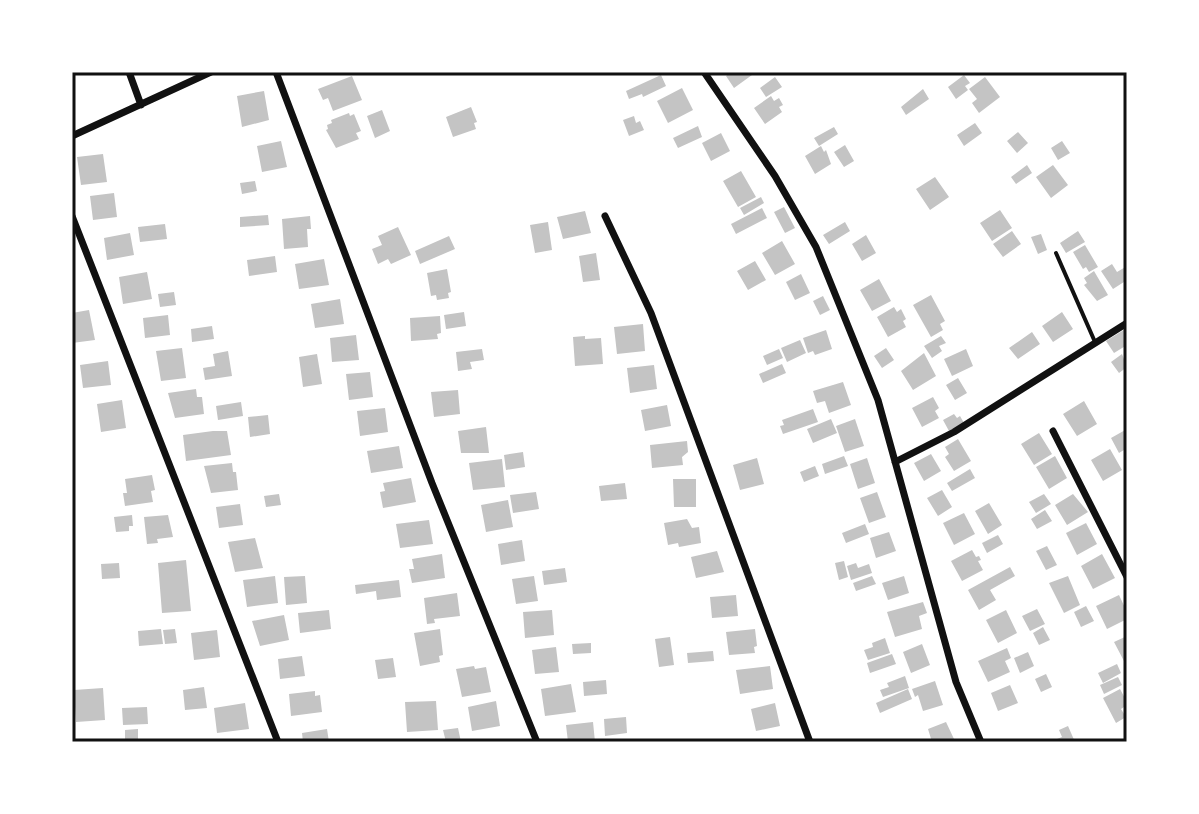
<svg xmlns="http://www.w3.org/2000/svg" width="1199" height="814" font-family="'PT Sans',sans-serif">
  <style>
    .building { fill: #c4c4c4 }
    .lines { fill: none; stroke-linecap: round; stroke-linejoin: round }
    .service { stroke: #111; stroke-width: 4 }
    .minor { stroke: #111; stroke-width: 7 }
    .neatline { fill: none; stroke: #111; stroke-width: 3 }
  </style>
  <rect width="100%" height="100%" fill="#fff"/>
  <path class="building" d="M731,72H750L752,75L734,88L726,76Z
    M661,75L666,86L643,97L642,94L629,99L626,91Z
    M964,75L970,83L965,86L968,90L956,99L948,87Z
    M352,76L362,100L333,111L328,98L323,100L318,89Z
    M775,77L782,87L766,97L760,88Z
    M985,77L1000,97L979,113L972,103L977,99L969,89Z
    M682,88L693,110L668,123L657,101Z
    M923,89L929,99L906,115L901,107Z
    M264,91L269,120L242,127L237,96Z
    M771,96L774,101L779,98L783,105L779,107L782,112L765,124L754,108Z
    M471,107L477,122L474,123L476,129L453,137L446,117Z
    M382,110L390,131L375,138L367,116Z
    M349,113L350,116L354,114L361,131L356,133L359,139L336,148L326,130L328,129L327,125L332,123L331,120Z
    M634,116L636,123L640,121L644,130L629,136L623,120Z
    M975,123L982,133L964,146L957,135Z
    M698,126L702,137L678,148L673,138Z
    M834,127L838,134L819,146L814,138Z
    M1018,132L1028,143L1017,153L1007,141Z
    M721,133L730,151L711,161L702,143Z
    M281,141L287,167L262,172L257,146Z
    M1062,141L1070,153L1058,160L1051,148Z
    M845,145L854,161L844,167L834,152Z
    M821,146L824,152L826,150L831,164L815,174L805,156Z
    M103,154L107,182L81,185L77,157Z
    M1027,165L1032,173L1016,184L1011,177Z
    M1053,165L1068,185L1051,198L1036,177Z
    M741,171L756,197L738,207L723,181Z
    M935,177L949,197L930,210L916,189Z
    M255,181L257,191L242,194L240,183Z
    M114,193L117,217L93,220L90,196Z
    M761,197L764,203L744,215L740,208Z
    M784,207L795,228L785,233L774,212Z
    M762,208L767,218L736,234L731,224Z
    M1000,210L1012,228L992,241L980,223Z
    M585,211L591,233L563,239L557,217Z
    M268,215L269,225L240,227V217Z
    M310,216L311,229H307L308,247L284,249L282,219Z
    M548,222L552,250L535,253L530,225Z
    M845,222L850,231L829,244L823,235Z
    M165,224L167,239L140,242L138,227Z
    M398,227L411,255L391,264L388,259L378,264L372,249L382,245L378,236Z
    M1012,231L1021,244L1003,257L993,244Z
    M1078,231L1085,242L1066,253L1060,243Z
    M130,233L134,255L107,260L104,238Z
    M1041,234L1047,250L1038,254L1031,237Z
    M866,235L876,253L862,261L852,244Z
    M449,236L455,249L420,264L415,251Z
    M782,241L795,264L775,275L762,253Z
    M1085,245L1098,267L1089,272L1086,267L1083,269L1073,252Z
    M596,253L600,280L583,282L579,256Z
    M275,256L277,272L249,276L247,260Z
    M324,259L329,285L299,289L295,264Z
    M755,261L766,280L748,290L737,271Z
    M1112,264L1117,272L1127,266V280L1113,289L1101,271Z
    M447,269L451,292L448,293L449,298L437,300L436,295L431,296L427,273Z
    M1094,271L1108,295L1097,301L1084,285L1087,283L1084,278Z
    M147,272L152,299L123,304L119,277Z
    M801,274L810,293L795,300L786,282Z
    M879,279L891,301L872,311L860,290Z
    M174,292L176,305L160,307L158,294Z
    M931,295L945,321L940,324L943,330L931,337L913,305Z
    M823,296L830,310L820,315L813,301Z
    M340,299L344,324L315,328L311,304Z
    M894,307L897,312L901,309L906,319L903,321L906,327L888,337L877,317Z
    M89,310L95,340L72,343V313Z
    M464,312L466,326L446,329L444,315Z
    M1062,312L1073,329L1053,342L1042,326Z
    M168,315L170,335L145,338L143,318Z
    M440,316L441,333L437,334L438,339L411,341L410,318Z
    M643,324L645,351L617,354L614,327Z
    M212,326L214,339L192,342L191,329Z
    M1127,328V345L1114,353L1106,341Z
    M826,330L832,349L815,355L813,351L808,353L803,338Z
    M1032,332L1040,344L1018,359L1009,348Z
    M356,335L359,360L332,362L330,338Z
    M585,336V339L601,338L603,364L575,366L573,337Z
    M941,336L946,343L939,346L942,351L932,358L924,346Z
    M800,340L806,353L787,362L781,348Z
    M182,348L186,378L161,381L156,351Z
    M886,348L894,360L882,368L874,356Z
    M482,349L484,360L470,362L472,369L458,371L456,352Z
    M779,349L783,358L767,365L763,356Z
    M966,349L973,366L952,376L944,359Z
    M228,351L232,376L205,380L203,368L215,366L213,354Z
    M924,353L936,376L913,390L901,371Z
    M317,354L322,384L303,387L299,357Z
    M1122,354L1127,367L1119,373L1111,362Z
    M108,361L111,385L83,388L80,365Z
    M782,364L786,373L763,383L759,374Z
    M654,365L657,389L630,393L627,368Z
    M370,372L373,397L349,400L346,374Z
    M958,378L967,393L955,400L946,385Z
    M843,382L851,405L829,413L825,401L817,403L813,391Z
    M196,389L197,397H202L204,414L175,418L168,393Z
    M458,390L460,414L434,417L431,392Z
    M933,397L939,408L935,411L939,418L922,427L912,408Z
    M122,400L126,428L101,432L97,404Z
    M1084,401L1097,424L1077,436L1063,414Z
    M241,402L243,416L218,420L216,406Z
    M667,405L671,426L645,431L641,410Z
    M385,408L388,432L360,436L357,411Z
    M813,409L818,422L783,434L780,426L784,425L782,420Z
    M954,414L957,418L960,416L964,423L949,431L943,420Z
    M268,415L270,434L250,437L248,417Z
    M831,419L837,433L813,443L807,429Z
    M855,419L864,446L845,452L836,426Z
    M486,427L489,453H461L458,431Z
    M1127,429V448L1119,453L1111,438Z
    M213,431H227L231,455L186,461L183,435Z
    M1039,433L1052,454L1034,465L1021,444Z
    M958,439L971,461L954,471L945,457L949,454L945,447Z
    M687,441L688,452L682,457L683,465L652,468L650,445Z
    M399,446L403,468L371,473L367,451Z
    M1110,449L1122,470L1103,481L1091,460Z
    M523,452L525,467L506,470L504,455Z
    M931,454L941,471L924,481L914,463Z
    M844,456L848,466L825,474L822,464Z
    M1055,456L1067,478L1049,489L1036,467Z
    M757,458L764,484L740,490L733,465Z
    M867,458L875,483L858,489L850,464Z
    M502,459L505,487L473,490L469,463Z
    M232,463L233,472H236L238,490L211,493L204,466Z
    M815,466L819,476L804,482L800,472Z
    M970,469L975,478L952,491L947,483Z
    M152,475L155,490L151,491L153,502L125,506L123,493H127L125,479Z
    M411,478L416,502L383,508L380,492L385,491L383,483Z
    M673,479H696V507H674Z
    M625,483L627,499L601,501L599,486Z
    M942,490L952,507L938,516L927,498Z
    M536,492L539,509L513,513L510,495Z
    M877,492L886,517L869,523L860,498Z
    M279,494L281,505L266,507L264,496Z
    M1044,494L1051,504L1036,513L1029,502Z
    M1073,494L1088,512L1067,525L1055,505Z
    M508,500L513,527L486,532L481,505Z
    M989,503L1002,525L988,534L975,511Z
    M240,504L243,525L219,528L216,507Z
    M1045,510L1052,521L1037,529L1031,519Z
    M964,513L975,534L954,545L943,523Z
    M132,515L133,526H129V531L116,532L114,517Z
    M168,515L173,537L157,539L158,543L147,544L144,517Z
    M687,519L692,528L699,527L701,543L679,547L678,543L668,545L664,523Z
    M429,520L433,544L400,548L396,524Z
    M1086,523L1097,544L1077,555L1066,533Z
    M865,524L869,534L846,543L842,533Z
    M889,532L896,551L876,558L870,538Z
    M998,535L1003,544L987,553L982,543Z
    M255,538L263,568L235,572L228,542Z
    M522,540L525,561L501,565L498,544Z
    M1047,546L1057,565L1046,570L1036,551Z
    M972,550L976,557L979,556L981,560L978,561L983,570L962,581L951,561Z
    M717,551L724,572L696,578L691,557Z
    M442,554L445,578L412,583L409,569H414L412,559Z
    M1102,554L1115,578L1093,589L1081,566Z
    M186,560L191,611L162,613L158,563Z
    M844,561L848,577L839,580L835,563Z
    M119,563L120,578L102,579L101,564Z
    M856,563L858,568L869,564L872,573L851,580L847,566Z
    M1010,567L1015,576L990,590L996,600L979,610L968,590Z
    M565,568L567,582L544,585L542,571Z
    M275,576L278,603L247,607L243,580Z
    M305,576L307,603L286,605L284,577Z
    M534,576L538,601L516,604L512,579Z
    M872,576L876,584L856,591L853,583Z
    M904,576L909,593L888,600L882,583Z
    M1068,576L1080,605L1064,613L1049,583Z
    M399,580L401,597L377,600L376,591L356,594L355,585Z
    M457,593L460,616L434,619L435,623L427,624L424,598Z
    M736,595L738,616L712,618L710,597Z
    M1119,595L1127,612V619L1107,629L1096,606Z
    M923,602L927,613L919,616L922,629L895,637L887,612Z
    M1086,606L1094,621L1081,627L1074,612Z
    M1037,609L1045,624L1030,631L1022,616Z
    M329,610L331,629L300,633L298,613Z
    M552,610L554,635L525,638L523,612Z
    M1006,610L1017,633L998,643L986,620Z
    M284,615L289,640L260,646L252,621Z
    M1043,627L1050,640L1039,645L1033,633Z
    M161,629L163,644L139,646L138,631Z
    M175,629L177,643L165,644L163,630Z
    M440,629L443,655L439,656L440,662L420,666L414,633Z
    M755,629L757,646L754,647L755,653L729,655L726,632Z
    M217,630L220,657L194,660L191,633Z
    M1127,636V662L1125,663L1114,642Z
    M670,637L674,665L659,667L655,639Z
    M885,638L890,653L868,660L864,650L873,647L872,643Z
    M591,643V653L573,654L572,644Z
    M922,644L930,665L911,673L903,652Z
    M556,647L559,672L535,674L532,650Z
    M1007,648L1011,658L1005,661L1010,672L988,682L978,661Z
    M713,651L714,661L688,663L687,653Z
    M1028,652L1034,666L1020,673L1014,658Z
    M892,654L896,664L870,673L867,663Z
    M302,656L305,676L280,679L278,659Z
    M393,658L396,677L378,679L375,660Z
    M1117,664L1121,673L1103,683L1098,673Z
    M474,666L475,669L486,667L491,692L462,697L456,669Z
    M770,666L773,689L740,694L736,670Z
    M1046,674L1052,687L1041,692L1035,679Z
    M905,676L909,688L883,697L880,690L889,687L887,683Z
    M1118,677L1122,685L1104,694L1100,685Z
    M606,680L607,694L584,696L583,682Z
    M935,681L943,705L923,711L918,695L915,697L912,689Z
    M571,684L576,712L545,716L541,689Z
    M1010,685L1018,703L998,711L991,693Z
    M204,687L207,708L185,710L183,690Z
    M103,688L105,720L76,722L74,690Z
    M908,689L912,699L880,713L876,703Z
    M1120,689L1127,702V705L1121,709L1126,717L1116,723L1103,698Z
    M315,691V696L320,695L322,712L291,716L289,694Z
    M436,701L438,730L407,732L405,702Z
    M496,701L500,726L472,731L468,707Z
    M245,703L249,729L217,733L214,708Z
    M775,703L780,726L756,731L751,709Z
    M147,707L148,724L123,725L122,708Z
    M626,717L627,733L605,736L604,719Z
    M593,722L595,742H568L566,725Z
    M946,722L954,739L932,742L928,729Z
    M1068,726L1075,742H1058L1057,739L1062,737L1059,730Z
    M458,728L461,742H446L443,730Z
    M138,729V742H125V730Z
    M327,729L329,742H303L302,733Z"/>
  <g class="lines">
    <path class="service" d="M1056,253L1095,342"/>
    <path class="minor" d="M129,72L141,105
      M276,72L432,483L537,742
      M704,72L775,176L816,247L878,400L956,682L981,742
      M72,136L211,72
      M72,216L278,742
      M605,216L651,313L810,742
      M1053,431L1127,577
      M895,462L954,432L1127,323"/>
  </g>
  <rect width="1199" height="814" fill="none" stroke="#ffffff" stroke-width="148"/>
  <rect x="74" y="74" width="1051" height="666" class="neatline"/>
</svg>
